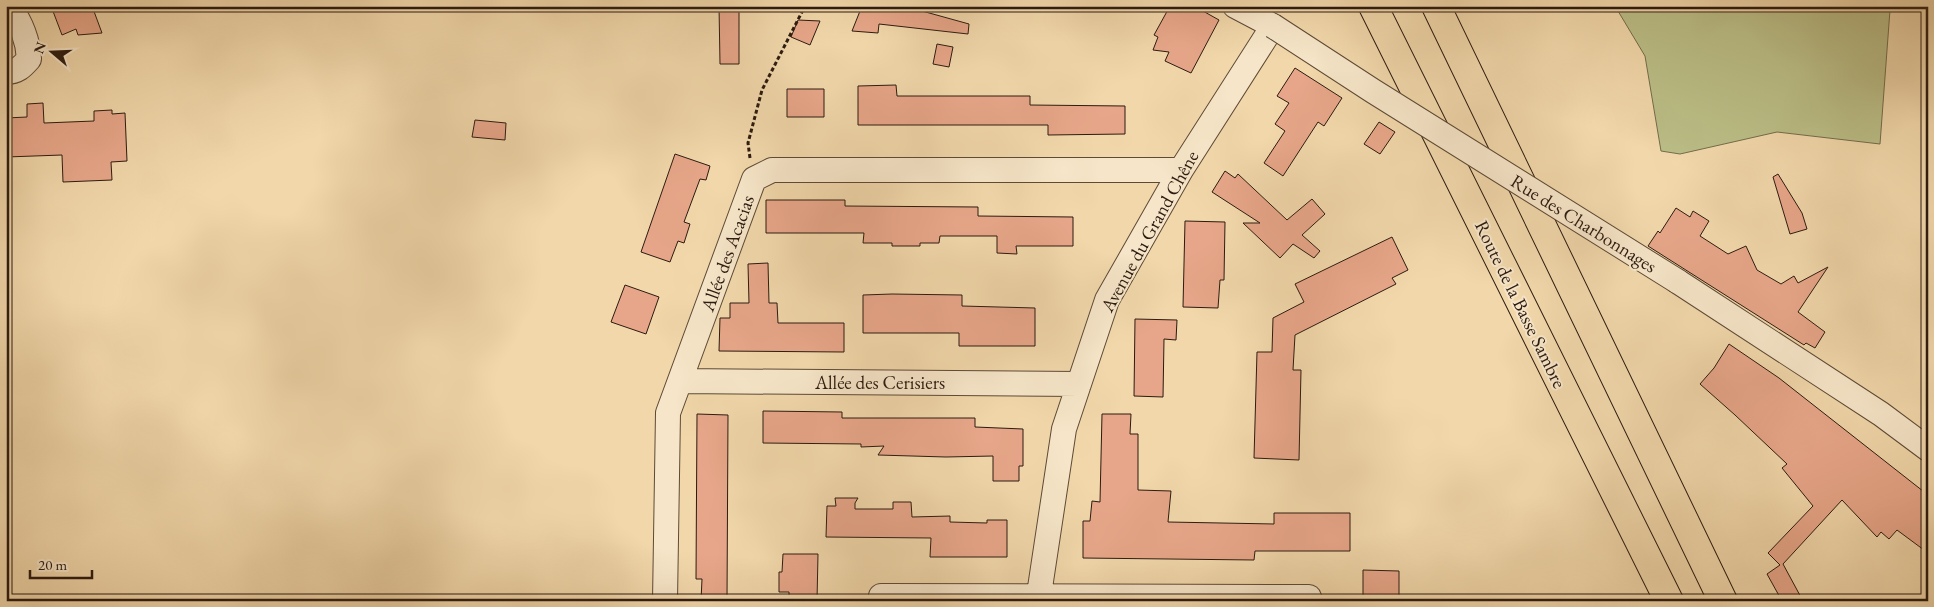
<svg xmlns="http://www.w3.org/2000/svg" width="1934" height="607" font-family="'EB Garamond',serif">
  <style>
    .green { fill: #bbbe87; stroke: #746c4c }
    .building { fill: #e7a689; stroke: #2c1b10 }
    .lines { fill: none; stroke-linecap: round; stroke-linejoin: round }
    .minor-casing { stroke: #5d4a36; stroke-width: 26 }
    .highway-casing { stroke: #2c1b10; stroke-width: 30 }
    .path { stroke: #2c1b10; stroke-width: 3; stroke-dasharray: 4 2.5; stroke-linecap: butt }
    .minor { stroke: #f6e5c8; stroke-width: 24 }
    .highway { stroke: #f1d7aa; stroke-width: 28 }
    .minor-bridge-casing { stroke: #5d4a36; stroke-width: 26; stroke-linecap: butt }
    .minor-bridge { stroke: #f6e5c8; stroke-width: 24 }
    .labels { text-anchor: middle; stroke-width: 4; stroke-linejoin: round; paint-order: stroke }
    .street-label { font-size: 19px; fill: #2c1b10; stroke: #f6e5c8 }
  </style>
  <rect width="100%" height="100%" fill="#f1d7aa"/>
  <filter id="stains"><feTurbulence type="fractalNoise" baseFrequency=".004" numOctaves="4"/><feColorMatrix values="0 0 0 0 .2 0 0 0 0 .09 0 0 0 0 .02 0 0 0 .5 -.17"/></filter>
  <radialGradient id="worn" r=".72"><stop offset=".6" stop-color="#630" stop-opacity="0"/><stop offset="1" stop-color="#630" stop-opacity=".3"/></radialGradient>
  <path class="green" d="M1615,6H1888L1890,10L1880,144L1777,132L1680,154L1661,151L1645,56Z"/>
  <path class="building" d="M51,6H92L102,33L78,35L76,29L62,35Z
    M719,6H739V64H720Z
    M862,6H904L969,24L968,34L879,24L878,33L852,31Z
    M1170,6H1194L1219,20L1191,73L1165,61L1169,52L1153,50L1158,37L1154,35Z
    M798,20L820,21L810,45L791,37Z
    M937,44L953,47L949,67L933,64Z
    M1295,68L1342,98L1324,126L1318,122L1283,176L1264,163L1285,131L1275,124L1289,103L1277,96Z
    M896,85L897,96H1030V105L1125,106V134L1048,135V125H858V86Z
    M787,89H824V117H787Z
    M43,103L44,123L94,121V111L112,110V114L125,113L127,161L111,162L112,180L63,182L62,155L6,157V118L27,117V104Z
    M475,120L506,123L505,140L472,137Z
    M1379,122L1395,132L1380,154L1364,144Z
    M675,154L710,166L706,180L700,179L684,222L690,224L684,243L678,241L670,262L641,252Z
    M1225,171L1235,178L1238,174L1287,220L1312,199L1325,214L1302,235L1320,251L1314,258L1293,244L1280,258L1243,223H1260L1212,192Z
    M1778,174L1802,213L1807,229L1790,234L1773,177Z
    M766,200H845V206L978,207V216L1073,217V246H1016L1017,254L997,253V236H940L939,243H920V246H892V243H863L864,233H766Z
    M1676,208L1690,217L1693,211L1709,221L1700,236L1728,254L1746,246L1757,270L1781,284L1794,276L1798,283L1828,267L1798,312L1825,332L1815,348L1806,343L1804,345L1648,246L1658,231L1660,233Z
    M1185,221L1225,222L1224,280H1220L1218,308L1183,307Z
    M1392,237L1408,270L1392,278L1396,284L1295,335L1293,370H1301L1299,460L1254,458L1257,352H1272L1273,318L1304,302L1295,284Z
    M768,263L769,303H777L778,323H844V352L719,351L720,318H730V303H749L748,264Z
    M625,285L659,297L646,334L611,322Z
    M892,294L962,295V306L1035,308V346H959V333H863V295Z
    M1135,319L1177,320L1176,340L1164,339L1163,397L1134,396Z
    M1729,344L1779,378L1928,495V553L1897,530L1889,539L1881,532L1877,537L1842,500L1783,564L1803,601H1782L1767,574L1780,565L1768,553L1813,506L1782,468L1787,464L1735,415L1700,384L1714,368Z
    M763,411L842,412V418H975V427L1023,429V466H1019V481H993V456L946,457L878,455L884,446L861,447V444L763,443Z
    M697,414L728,415L727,601H701L702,579H696Z
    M1102,414H1131L1130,434H1138V490L1171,491L1168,522L1274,524V513H1350V551H1255L1254,560L1083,558V521H1090L1092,501L1100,502Z
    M835,498H858L855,503V509H893V502H911L912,517L950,516V522L987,523V520H1007V557H930L931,538L826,537L827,506H836Z
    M783,554H818L817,601H789V592H779V572H782Z
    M1363,570L1399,571V601H1363Z"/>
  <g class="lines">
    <g class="minor-casing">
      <path id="minor" d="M6,72C17,72 22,67 29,59C28,40 20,21 9,6
        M1677,281L1881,414L1928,449
        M680,381L1079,384
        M881,596L1309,597L1310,601
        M665,601L668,413L754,179L772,170H1181
        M1038,601L1064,429L1107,300L1181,170L1273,26L1235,6"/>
    </g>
    <g class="highway-casing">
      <path id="highway" d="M1373,6L1669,601
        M1436,6L1723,601"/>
    </g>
    <path class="path" d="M750,158L748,143L762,90L805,6"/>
    <use href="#minor" class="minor"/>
    <use href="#highway" class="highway"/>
    <g class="minor-bridge-casing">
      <path id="minor-bridge" d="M1273,26L1373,91L1677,281"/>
    </g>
    <use href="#minor-bridge" class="minor-bridge"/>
  </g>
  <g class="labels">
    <g class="street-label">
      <text transform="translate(1584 223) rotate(32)" y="7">Rue des Charbonnages</text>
      <text transform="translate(1149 231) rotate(-61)" y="7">Avenue du Grand Chêne</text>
      <text transform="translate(727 253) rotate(-70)" y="7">Allée des Acacias</text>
      <text transform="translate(1521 304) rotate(64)" y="7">Route de la Basse Sambre</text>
      <text x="880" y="389">Allée des Cerisiers</text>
    </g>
  </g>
  <rect width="1934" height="607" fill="none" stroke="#f1d7aa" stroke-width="25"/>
  <rect x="8" y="8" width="1919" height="592" fill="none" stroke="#2c1b10" stroke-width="2.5"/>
  <rect x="12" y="12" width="1909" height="582" fill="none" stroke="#2c1b10"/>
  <g transform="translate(52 52) rotate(289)" stroke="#f6e5c8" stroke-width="4" paint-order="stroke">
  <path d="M0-4L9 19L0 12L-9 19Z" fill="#2c1b10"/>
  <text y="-8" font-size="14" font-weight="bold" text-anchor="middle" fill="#2c1b10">N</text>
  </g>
  <path d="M30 570v8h62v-8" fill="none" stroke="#2c1b10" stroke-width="2.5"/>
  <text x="38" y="570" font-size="15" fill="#2c1b10" stroke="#f6e5c8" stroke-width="4" paint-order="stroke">20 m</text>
  <rect width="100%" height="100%" filter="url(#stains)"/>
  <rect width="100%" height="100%" fill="url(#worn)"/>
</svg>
